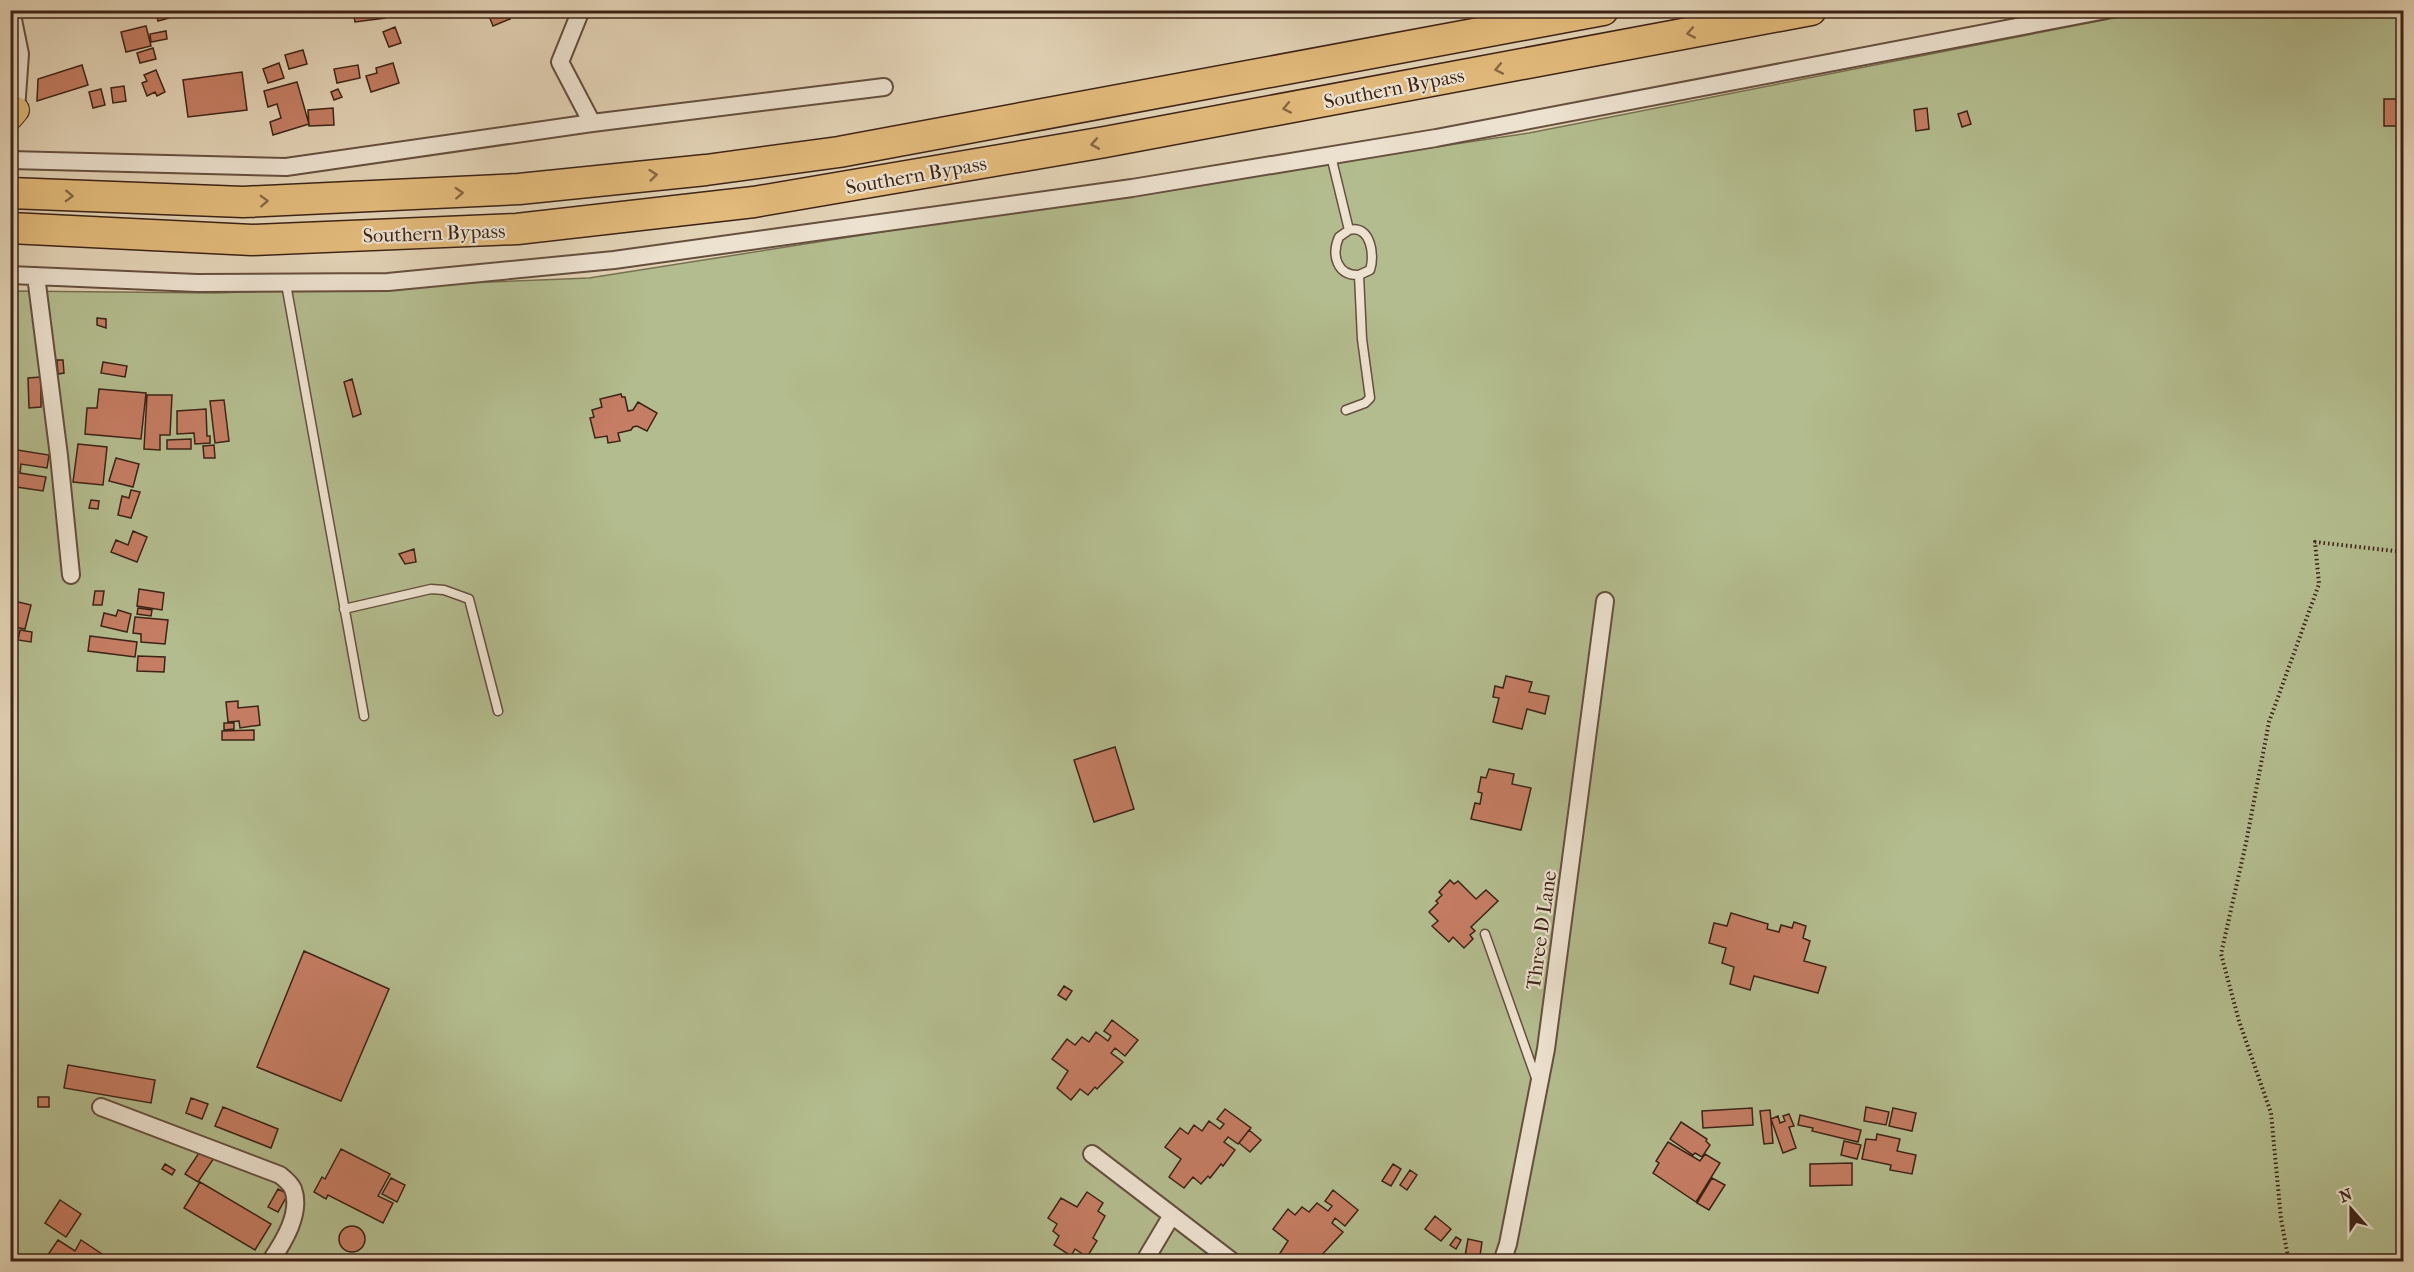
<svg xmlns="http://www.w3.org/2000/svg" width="2414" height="1272" font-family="'IM FELL French Canon',serif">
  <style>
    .green { fill: #b3bc8e; stroke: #787052; stroke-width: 1.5 }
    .building { fill: #c57d63; stroke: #3c2316; stroke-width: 1.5 }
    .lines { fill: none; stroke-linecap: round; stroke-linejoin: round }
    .lane-casing { stroke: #664f3e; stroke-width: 11 }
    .street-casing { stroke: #664f3e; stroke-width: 20 }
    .primary-casing { stroke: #3c2316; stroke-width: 28 }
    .highway-casing { stroke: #3c2316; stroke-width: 33 }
    .path { stroke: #3c2316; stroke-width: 4; stroke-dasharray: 1.5 3; stroke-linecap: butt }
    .lane { stroke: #ede2d0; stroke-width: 8 }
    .street { stroke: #ede2d0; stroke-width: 16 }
    .primary { stroke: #e2ba7b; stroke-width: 26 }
    .highway { stroke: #e2ba7b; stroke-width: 30 }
    .oneway { stroke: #876743 }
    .labels { text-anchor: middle; stroke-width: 4.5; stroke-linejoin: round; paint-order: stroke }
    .street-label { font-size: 20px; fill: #3c2316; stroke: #ede2d0 }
  </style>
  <rect width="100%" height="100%" fill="#e3d3b6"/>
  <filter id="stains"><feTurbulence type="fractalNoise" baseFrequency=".00333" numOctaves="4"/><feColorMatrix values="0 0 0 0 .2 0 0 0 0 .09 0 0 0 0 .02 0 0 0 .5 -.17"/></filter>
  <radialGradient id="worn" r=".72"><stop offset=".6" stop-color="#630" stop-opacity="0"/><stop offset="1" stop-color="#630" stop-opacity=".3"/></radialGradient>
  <path class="green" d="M2224,10L2403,11V1261L11,1262V291L217,293L589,278L1200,182L1529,133L2124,16Z"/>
  <path class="building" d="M353,10H384L385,18L355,22Z
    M502,10H507L510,19L493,26L489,16Z
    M167,11L169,18L158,21L156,13Z
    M146,26L151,46L126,52L121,32Z
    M395,27L401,43L389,47L383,32Z
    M166,31L167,39L151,42L150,34Z
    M153,48L156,59L140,63L137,53Z
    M303,50L307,64L289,69L285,55Z
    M279,63L284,78L268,83L263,69Z
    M393,63L399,83L371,92L366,76L377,73L376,68Z
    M82,65L88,85L37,101L38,79Z
    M358,65L360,78L337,83L334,69Z
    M156,70L165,92L157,96L155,92L147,96L142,83L147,81L144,75Z
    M242,72L247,110L188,117L183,80Z
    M297,82L309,124L273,135L270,122L281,118L277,104L268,107L264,91Z
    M124,86L126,101L113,103L111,88Z
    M101,89L105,105L93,108L89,92Z
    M338,89L342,97L334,100L331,92Z
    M2384,99H2404V126H2384Z
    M333,108L334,125L309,126L308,110Z
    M1927,108L1929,129L1916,131L1914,110Z
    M1967,111L1971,124L1962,127L1958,114Z
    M97,318L106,319V328L97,325Z
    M57,360H63L64,373L58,374Z
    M103,362L127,366L125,377L101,373Z
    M41,377V407L29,408L28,378Z
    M352,379L361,414L353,417L344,382Z
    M99,389L146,393L141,439L85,434L87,408H97Z
    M621,394L622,397H625L628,411L633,410L638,402L657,413L647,431L637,426L633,427L631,430L618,433L620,441L608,443L607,436L595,438L590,418L594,417L592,410L602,407L600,399Z
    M147,395H172L170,435H160V450L144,449Z
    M224,400L229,441L215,443L210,401Z
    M206,409L207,436H210V443L195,444L194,433L177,434V411Z
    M191,439V449H167V440Z
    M78,444L107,447L103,485L73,482Z
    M214,445L215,458H204L203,446Z
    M11,449L49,455L47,468L21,464L20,473L46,477L43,491L10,486Z
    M116,458L139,464L133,487L109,481Z
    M131,490L140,492L131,518L118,515L122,496L129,498Z
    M91,500L99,501L98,509L89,508Z
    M133,531L147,537L137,562L111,552L116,540L128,545Z
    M414,549L416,562L405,564L399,554Z
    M139,589L164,593L162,610L137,606Z
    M95,591H104L102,605H93Z
    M10,600L31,605L25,629L10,626Z
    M138,608L152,610L151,616L137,614Z
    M118,610L131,614L127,632L101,626L104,613L116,616Z
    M135,617L168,620L165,644L141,642V634L133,633Z
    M20,630L32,632L31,642L18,640Z
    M90,636L137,642L135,657L88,651Z
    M138,656L165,657L164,672L137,671Z
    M1506,676L1532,682L1529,692L1549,696L1545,714L1527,709L1522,729L1493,722L1499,698L1493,697L1495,686L1503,688Z
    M238,701V708L258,706L260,725L240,728L239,721L228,722L226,702Z
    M224,723H234V729L224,730Z
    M254,730V740H222V731Z
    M1115,747L1134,809L1094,822L1074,760Z
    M1489,769L1514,774L1512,784L1531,788L1521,830L1471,819L1475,803L1480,804L1482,793L1478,792L1481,777L1486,778Z
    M1450,880L1454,884L1458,881L1476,899L1486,890L1498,901L1471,927L1475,931L1470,935L1473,939L1464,948L1453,937L1449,942L1432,926L1438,921L1429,912L1438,903L1436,901L1442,895L1439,892Z
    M1731,913L1768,924L1767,929L1779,932L1781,925L1792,928L1794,922L1806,926L1803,938L1810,941L1804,961L1826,967L1818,993L1754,976L1750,990L1730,984L1734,967L1722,963L1726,948L1709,943L1714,923L1727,926Z
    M304,951L389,989L341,1101L257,1067Z
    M1064,986L1072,991L1066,1000L1058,995Z
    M1112,1020L1138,1040L1125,1056L1115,1048L1111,1053L1123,1062L1097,1089L1095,1087L1088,1095L1080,1089L1071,1100L1057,1088L1068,1071L1052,1059L1067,1039L1075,1045L1082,1037L1089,1042L1096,1032L1108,1041L1111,1036L1104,1031Z
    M68,1065L155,1080L151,1103L64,1088Z
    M38,1097H49V1107H38Z
    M191,1098L208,1104L202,1119L186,1113Z
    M223,1107L278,1129L271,1148L215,1126Z
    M1866,1107L1889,1112L1886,1125L1864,1121Z
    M1752,1108L1753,1125L1703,1128L1702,1111Z
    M1893,1108L1916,1113L1912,1131L1889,1126Z
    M1225,1109L1251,1128L1238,1144L1228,1137L1224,1142L1235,1150L1223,1166L1221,1164L1210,1178L1208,1176L1201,1184L1193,1177L1184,1188L1169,1177L1181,1159L1165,1147L1180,1128L1188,1134L1194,1125L1202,1131L1209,1121L1220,1129L1224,1124L1217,1119Z
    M1770,1110L1773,1143L1764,1144L1760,1111Z
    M1789,1114L1794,1126L1789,1127L1796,1148L1783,1153L1771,1119L1778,1116L1780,1123L1785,1121L1783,1116Z
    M1800,1115L1861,1130L1858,1142L1812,1131L1813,1128L1798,1125Z
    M1681,1122L1707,1139L1706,1141L1710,1145L1702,1157L1695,1153L1693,1155L1670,1139Z
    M1249,1130L1261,1140L1250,1152L1239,1143Z
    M1877,1134L1900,1139L1897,1151L1916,1155L1912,1174L1890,1170L1891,1165L1862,1159L1866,1139L1876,1140Z
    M1844,1141L1861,1145L1857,1159L1841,1155Z
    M1668,1142L1700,1161L1705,1154L1720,1163L1696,1202L1653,1173L1659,1163L1656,1161Z
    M203,1147L216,1155L198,1182L185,1174Z
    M341,1149L390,1174L378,1196L393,1203L383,1223L328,1195L326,1199L314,1192L322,1177L325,1179Z
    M1852,1163V1185L1810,1186V1164Z
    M165,1164L175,1170L172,1175L162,1169Z
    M1393,1164L1401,1169L1391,1186L1382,1181Z
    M1410,1170L1417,1175L1407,1190L1400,1185Z
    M391,1178L405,1185L397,1202L382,1194Z
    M1712,1178L1725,1185L1709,1210L1697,1203Z
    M200,1182L271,1224L255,1250L184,1208Z
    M278,1189L288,1194L278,1212L268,1207Z
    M1333,1190L1358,1210L1345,1226L1335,1218L1332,1223L1343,1232L1318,1259L1315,1257L1312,1262H1304L1301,1259L1298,1262H1281L1277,1258L1288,1241L1273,1229L1288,1209L1295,1215L1302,1207L1309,1212L1317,1203L1328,1211L1332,1206L1325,1201Z
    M1087,1192L1103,1203L1098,1211L1105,1216L1093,1238L1097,1241L1087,1257L1075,1249L1071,1256L1054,1245L1059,1236L1053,1231L1057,1224L1048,1218L1061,1198L1077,1207Z
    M60,1200L81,1214L66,1237L45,1223Z
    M1435,1216L1451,1229L1441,1241L1425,1229Z
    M339 1239a13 13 0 1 1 26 0a13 13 0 1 1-26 0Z
    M1456,1237L1461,1240L1456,1249L1450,1245Z
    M1468,1239L1482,1242L1479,1262H1464Z
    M58,1240L75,1251L81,1240L111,1260L43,1262Z
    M1079,1255L1086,1259L1090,1255L1100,1262H1074Z
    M118,1256L126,1262H113Z"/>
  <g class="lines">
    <g class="lane-casing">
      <path id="lane" d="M1331,156L1349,230L1339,237C1331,255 1337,276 1359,275L1362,339L1370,398L1365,403L1346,410
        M1349,230C1371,224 1375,256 1370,270L1359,275
        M286,284L364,716
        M344,609L431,589L444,590L469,599L498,711
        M1485,934L1537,1081"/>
    </g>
    <g class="street-casing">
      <path id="street" d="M11,10L20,54L16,110
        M581,10L560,62L592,123
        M10,160L286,167L592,123L884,87
        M10,275L197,283L388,282L614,260L1132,188L1436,138L2106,10
        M36,276L59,456L71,575
        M101,1107L280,1175C285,1179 291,1184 293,1189C302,1213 283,1243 270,1262
        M1092,1154L1233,1262
        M1144,1262L1172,1215
        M1502,1262L1508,1244L1546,1049L1605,601"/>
    </g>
    <g class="primary-casing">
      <path id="primary" d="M10,117L16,110"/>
    </g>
    <g class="highway-casing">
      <path id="highway" d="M10,193L243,202L519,189L706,170L839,152L1603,10
        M10,228L252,240L517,229L754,202L1105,142L1811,10"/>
    </g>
    <path class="path" d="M2289,1262L2281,1219L2271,1113L2239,1021L2221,954L2246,843L2269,722L2319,584L2315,542L2404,552"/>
    <use href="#lane" class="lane"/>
    <use href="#street" class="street"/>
    <use href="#primary" class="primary"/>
    <use href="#highway" class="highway"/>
  </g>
  <defs><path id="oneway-chevron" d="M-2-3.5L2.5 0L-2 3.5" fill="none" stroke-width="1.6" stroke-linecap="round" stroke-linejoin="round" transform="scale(1.5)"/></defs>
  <g class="oneway">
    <use href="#oneway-chevron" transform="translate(1691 33) rotate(169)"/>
    <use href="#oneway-chevron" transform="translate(1499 69) rotate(169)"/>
    <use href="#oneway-chevron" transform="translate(1287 108) rotate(169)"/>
    <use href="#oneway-chevron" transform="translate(1095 144) rotate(170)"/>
    <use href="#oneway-chevron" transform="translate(653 175) rotate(-6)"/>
    <use href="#oneway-chevron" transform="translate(459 193) rotate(-3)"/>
    <use href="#oneway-chevron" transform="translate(69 196) rotate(2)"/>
    <use href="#oneway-chevron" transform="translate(264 201) rotate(-2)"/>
  </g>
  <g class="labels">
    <g class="street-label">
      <text transform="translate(1394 88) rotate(-11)" y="7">Southern Bypass</text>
      <text transform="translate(916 175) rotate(-10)" y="7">Southern Bypass</text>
      <text transform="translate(434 233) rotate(-2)" y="7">Southern Bypass</text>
      <text transform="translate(1541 930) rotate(-82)" y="7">Three D Lane</text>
    </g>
  </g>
  <rect width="2414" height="1272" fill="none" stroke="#e3d3b6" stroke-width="36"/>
  <rect x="12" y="12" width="2390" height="1248" fill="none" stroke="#3c2316" stroke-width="3"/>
  <rect x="18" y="18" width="2378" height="1236" fill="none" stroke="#3c2316" stroke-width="1.5"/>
  <g transform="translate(2351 1209) rotate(339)" stroke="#ede2d0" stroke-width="4.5" paint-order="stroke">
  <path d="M0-4.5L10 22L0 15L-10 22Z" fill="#3c2316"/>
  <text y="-9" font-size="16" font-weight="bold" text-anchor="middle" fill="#3c2316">N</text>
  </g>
  <rect width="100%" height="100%" filter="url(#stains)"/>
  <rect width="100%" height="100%" fill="url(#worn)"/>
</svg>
